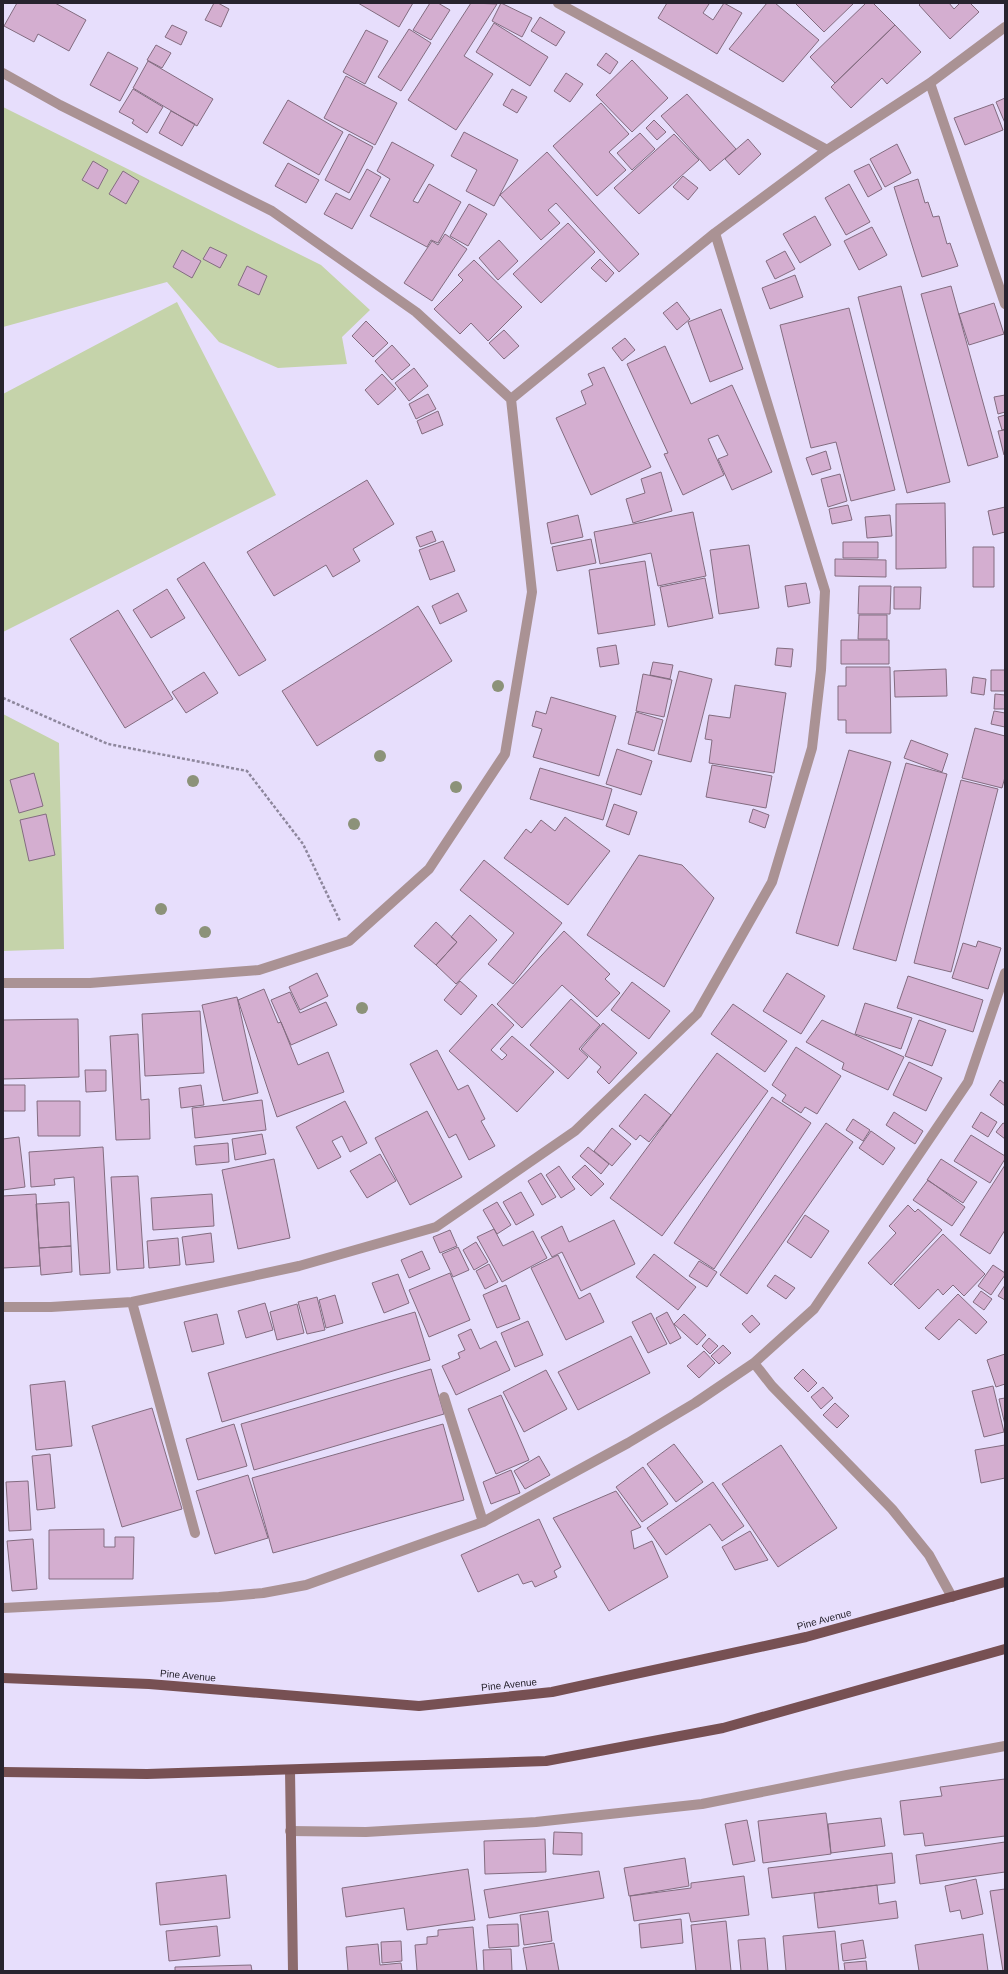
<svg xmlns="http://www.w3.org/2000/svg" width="1008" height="1974" font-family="Helvetica,sans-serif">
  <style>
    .green { fill: #c5d3aa }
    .building { fill: #d4aed0; stroke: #836c80 }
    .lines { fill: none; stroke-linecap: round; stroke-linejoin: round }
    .path { stroke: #8e879d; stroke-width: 2.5; stroke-dasharray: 3 2; stroke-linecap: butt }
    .street { stroke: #aa9294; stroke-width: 10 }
    .secondary { stroke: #8d6b6d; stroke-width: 10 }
    .primary { stroke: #775053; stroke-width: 10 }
    .tree { fill: #8c9279 }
    .labels { text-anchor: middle; stroke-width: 3; stroke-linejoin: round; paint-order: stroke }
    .street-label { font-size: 10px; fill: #27232e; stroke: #e7defc }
  </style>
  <rect width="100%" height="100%" fill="#e7defc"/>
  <path class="green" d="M3,107L321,265L370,310L342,337L347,364L278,368L219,342L167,282L3,327Z
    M177,302L276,495L3,632V394Z
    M3,714L59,743L64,949L3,951Z"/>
  <path class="building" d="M17,3H55L86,20L69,51L38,34L34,42L4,26Z
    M214,3H218L229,9L221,27L205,20Z
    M358,3H413L399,27Z
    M430,3H438L450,10L431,40L413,30Z
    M471,3L497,4L464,56L493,74L456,130L408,100Z
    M501,3L532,18L522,37L492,21Z
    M667,3H707L709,4L703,13L713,20L724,3L742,13L717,54L658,18Z
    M767,3H775L819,40L783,82L729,49Z
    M795,3H854L824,32Z
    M866,3H873L895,25L835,83L810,57Z
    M921,3H949L954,9L960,3H970L979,12L950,39L919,5Z
    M540,17L565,32L556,46L531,31Z
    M494,23L548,57L530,86L476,52Z
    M172,25L187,32L181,45L165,37Z
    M895,25L921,52L887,84L882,78L851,108L831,87Z
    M409,29L431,43L401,91L378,77Z
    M366,30L388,41L365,84L343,72Z
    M156,45L171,53L162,68L147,60Z
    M108,52L138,68L120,101L90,85Z
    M606,53L618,62L610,74L597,65Z
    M632,60L668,98L632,132L596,95Z
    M148,61L213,99L197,126L133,88Z
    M566,73L583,84L570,102L554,91Z
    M346,76L397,103L375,145L324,118Z
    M133,89L163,107L147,133L132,123L134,120L119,112Z
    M512,89L527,97L517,113L503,105Z
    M687,94L736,149L710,171L661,116Z
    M1005,98V123L996,102Z
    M288,100L343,132L319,175L263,143Z
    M601,103L629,134L609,152L626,170L597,196L553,146Z
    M993,104L1003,130L965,145L954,118Z
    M171,111L195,124L182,146L159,133Z
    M654,120L666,132L657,140L646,128Z
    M464,132L518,160L494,206L466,191L477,170L451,156Z
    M640,133L655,149L632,170L617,153Z
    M349,134L373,147L349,193L325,180Z
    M674,134L699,160L639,214L614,188Z
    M748,139L761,154L739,175L725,159Z
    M392,142L434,165L413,201L418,203L429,184L461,202L438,243L431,240L427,247L370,216L390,179L377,171Z
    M897,144L911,173L885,187L870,159Z
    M547,152L639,254L619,272L556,203L548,210L560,223L541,240L500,195Z
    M93,161L108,170L98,189L82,180Z
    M288,163L319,180L306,203L275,186Z
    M869,164L882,189L868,197L854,171Z
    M367,169L381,177L352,229L324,214L336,193L350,200Z
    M123,171L139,181L126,204L109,194Z
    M683,176L698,188L688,200L673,187Z
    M918,179L925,203L928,202L933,217L939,216L947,244L950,243L958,266L922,277L894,187Z
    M849,184L870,222L846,235L825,198Z
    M469,204L487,214L468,246L450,236Z
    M815,216L831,245L800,263L783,234Z
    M568,223L595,252L541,303L513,274Z
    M872,227L887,255L859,270L844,241Z
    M445,234L467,249L432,301L404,283L432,241L438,245Z
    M499,240L518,261L498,280L479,258Z
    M210,247L227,255L220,268L203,259Z
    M182,250L201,261L192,278L173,267Z
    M785,251L795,269L775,279L766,261Z
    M600,259L614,273L606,282L591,268Z
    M474,260L522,307L488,341L471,323L460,334L434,309L463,280L458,275Z
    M247,266L267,276L259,295L238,285Z
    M795,275L803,297L770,309L762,288Z
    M901,286L950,482L907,493L858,297Z
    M951,286L998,457L968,466L921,294Z
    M677,302L690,319L677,330L663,313Z
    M994,303L1004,334L969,345L959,314Z
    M849,308L895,490L851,501L836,442L811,448L780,325Z
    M721,309L743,369L710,382L688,322Z
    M366,321L388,343L373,357L352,336Z
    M504,330L519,346L504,359L489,343Z
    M625,338L635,350L622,361L612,348Z
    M392,345L410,365L392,380L375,361Z
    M665,346L691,404L732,385L772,472L732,490L718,459L728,455L718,435L708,439L724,475L683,495L664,454L668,453L627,364Z
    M604,367L651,467L591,495L556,418L586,404L581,391L593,385L588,374Z
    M414,368L428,386L409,401L395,383Z
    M382,374L396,389L378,405L365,390Z
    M428,394L436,409L416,419L409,404Z
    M1005,395V412L998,414L994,397Z
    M438,411L443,425L422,434L417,421Z
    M1005,415V429L1002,430L998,417Z
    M1005,430V455H1004L998,431Z
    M826,451L831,469L812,475L806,458Z
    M661,472L672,511L633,523L626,499L645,493L641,479Z
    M840,474L847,501L828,507L821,479Z
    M367,480L394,524L353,549L360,561L333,577L326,565L274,596L247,552Z
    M945,503L946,568L896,569V504Z
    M848,505L852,520L832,524L829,509Z
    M1005,507V532L993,535L988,511Z
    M693,512L706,576L658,586L651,553L600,564L594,532Z
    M578,515L583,537L551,544L547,523Z
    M890,515L892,536L867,538L865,517Z
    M432,531L436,541L420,547L416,537Z
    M591,539L596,563L557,571L552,547Z
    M443,541L455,571L430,580L419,550Z
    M843,542H878V558H843Z
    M749,545L759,608L719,614L710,550Z
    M973,547H994V587H973Z
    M835,559L886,560V577L835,576Z
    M645,561L655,625L598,634L589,570Z
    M204,562L266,660L239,676L177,579Z
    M705,578L713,618L668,627L660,587Z
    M806,583L810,603L788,607L785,586Z
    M859,586H891L890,614H858Z
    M894,587H921L920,609H894Z
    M167,589L185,618L151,638L133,610Z
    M458,593L467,611L440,624L432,606Z
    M418,606L452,661L317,746L282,691Z
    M118,610L173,699L125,728L70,639Z
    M859,615H887V639H858Z
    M841,640H889V664H841Z
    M616,645L619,664L600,667L597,648Z
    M777,648L793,649L791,667L775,665Z
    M653,662L673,665L670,679L650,675Z
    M846,667H890L891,733H846V720H838V686H846Z
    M946,669L947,696L895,697L894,671Z
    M991,670H1005V691H991Z
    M679,671L712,679L691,762L658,754Z
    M204,672L218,693L186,713L172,692Z
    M643,674L672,680L664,717L636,711Z
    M973,677L986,679L984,695L971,693Z
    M735,685L786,693L774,773L709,763L712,740L705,739L709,715L730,718Z
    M995,694L1005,695V709H994Z
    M551,697L616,716L599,776L533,757L542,729L532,726L536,711L546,714Z
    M994,711L1005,713V727L991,724Z
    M636,712L663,720L654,751L628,744Z
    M975,728L1005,736V777L1002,788L962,778Z
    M911,740L948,754L942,772L904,758Z
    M617,749L652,761L641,795L606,784Z
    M849,750L891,762L838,946L796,933Z
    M906,763L947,774L896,961L853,949Z
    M712,765L772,776L766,808L706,797Z
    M540,768L612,789L603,820L530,799Z
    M34,773L43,806L19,813L10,780Z
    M961,780L998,789L951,972L914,963Z
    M614,804L637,812L629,835L606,826Z
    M753,809L769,815L765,828L749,822Z
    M46,814L55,855L29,861L20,820Z
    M565,817L610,851L568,905L504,858L526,829L531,833L541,820L555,831Z
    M639,855L682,865L714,898L664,987L587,935Z
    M484,860L562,923L513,984L488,964L514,933L460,890Z
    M470,915L497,940L456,984L436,965L457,942L451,937Z
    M436,922L457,942L436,965L414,946Z
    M564,931L610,974L605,979L620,993L597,1017L562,985L522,1028L497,1004Z
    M978,941L1001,948L988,989L952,978L963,943L976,947Z
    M317,973L328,996L300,1010L289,987Z
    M787,973L825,996L801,1034L763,1011Z
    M908,976L983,1000L973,1032L897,1008Z
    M460,981L477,996L461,1015L444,1000Z
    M632,982L670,1011L649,1039L611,1010Z
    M264,989L278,1023L281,1022L298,1065L328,1052L344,1092L277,1117L238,1000Z
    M290,992L300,1013L326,1002L337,1025L291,1045L271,1000Z
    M237,997L258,1093L223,1101L202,1005Z
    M571,999L600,1025L579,1049L588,1057L568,1079L530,1045Z
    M865,1003L912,1018L901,1049L855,1034Z
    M492,1004L514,1025L491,1050L502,1060L507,1055L500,1049L512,1036L554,1072L517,1112L449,1051Z
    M733,1004L787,1041L765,1072L711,1034Z
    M200,1011L204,1073L145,1076L142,1014Z
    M78,1019L79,1077L3,1079V1020Z
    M822,1020L904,1057L888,1090L842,1069L844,1063L806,1042Z
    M919,1020L946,1030L932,1066L905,1056Z
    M603,1023L637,1053L609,1084L597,1072L601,1067L581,1049Z
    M138,1034L141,1100L149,1099L150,1139L116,1140L110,1036Z
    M796,1047L841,1076L817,1114L805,1107L801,1113L782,1101L786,1095L772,1085Z
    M437,1050L458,1090L468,1085L485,1119L481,1121L495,1146L469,1160L456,1134L449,1138L410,1064Z
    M717,1053L768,1091L662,1236L610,1198Z
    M909,1062L942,1078L926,1111L893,1095Z
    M85,1070H106V1091L86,1092Z
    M1000,1080L1005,1084V1106L990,1095Z
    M3,1085H25V1111H3Z
    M201,1085L204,1105L181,1108L179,1088Z
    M645,1094L671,1115L649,1142L640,1135L636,1140L619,1126Z
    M772,1097L811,1123L714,1269L674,1243Z
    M262,1100L266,1130L195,1138L192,1108Z
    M37,1101H80V1136H38Z
    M345,1101L367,1143L350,1152L342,1136L332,1141L341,1157L318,1169L296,1127Z
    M427,1111L462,1177L410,1205L375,1138Z
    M894,1112L923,1131L915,1144L886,1125Z
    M981,1112L997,1122L988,1137L972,1127Z
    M853,1119L870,1130L863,1141L846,1130Z
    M826,1123L853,1142L747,1294L720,1275Z
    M1003,1123L1005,1124V1139L996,1132Z
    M612,1128L631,1144L612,1166L594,1151Z
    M871,1131L895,1148L883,1165L859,1148Z
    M262,1134L266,1154L235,1160L232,1139Z
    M971,1135L1005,1156V1159L990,1183L954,1161Z
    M19,1137L25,1187L3,1190V1139Z
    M228,1143L229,1162L196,1165L194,1146Z
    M103,1147L110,1273L80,1275L74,1177L54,1179L55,1185L31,1187L29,1152Z
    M588,1147L609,1164L601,1174L580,1156Z
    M380,1154L396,1181L367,1198L350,1171Z
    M274,1159L290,1238L238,1249L222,1170Z
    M941,1159L977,1182L963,1203L927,1180Z
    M585,1165L604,1184L591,1196L572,1177Z
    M1005,1165V1230L990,1254L960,1235Z
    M559,1166L575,1189L561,1198L546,1175Z
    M541,1173L556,1197L542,1205L528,1181Z
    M138,1176L144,1268L117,1270L111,1177Z
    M928,1180L965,1207L952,1226L913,1200Z
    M521,1192L534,1215L516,1225L503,1202Z
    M36,1194L40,1266L3,1268V1196Z
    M212,1194L214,1226L153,1230L151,1198Z
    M69,1202L71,1246L39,1248L36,1204Z
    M497,1202L511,1225L497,1234L483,1210Z
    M908,1205L915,1212L918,1209L942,1230L891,1285L868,1263L896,1233L889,1226Z
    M805,1215L829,1231L811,1258L787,1242Z
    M614,1220L635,1264L581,1291L562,1252L552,1257L541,1237L562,1226L569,1242Z
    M494,1229L503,1246L533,1231L547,1258L502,1282L477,1237Z
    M450,1230L457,1246L440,1253L433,1237Z
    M211,1233L214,1262L186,1265L182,1237Z
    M943,1234L985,1274L964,1296L953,1285L943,1295L938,1289L919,1309L894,1285Z
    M178,1238L180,1265L149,1268L147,1241Z
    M476,1242L488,1262L474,1270L463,1250Z
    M71,1246L72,1272L41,1275L39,1248Z
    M458,1247L469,1270L453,1277L442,1254Z
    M422,1251L430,1269L409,1278L401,1260Z
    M654,1254L696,1287L678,1310L636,1277Z
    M558,1255L579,1299L590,1293L604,1322L566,1340L531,1268Z
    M699,1261L717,1272L707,1287L689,1276Z
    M489,1264L498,1282L485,1289L476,1271Z
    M993,1265L1005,1273V1275L991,1295L978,1286Z
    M450,1273L470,1320L429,1337L409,1290Z
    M398,1274L409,1303L384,1313L372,1283Z
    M775,1275L795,1288L786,1299L767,1286Z
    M506,1285L520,1319L497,1328L483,1295Z
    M1005,1285V1300L998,1296Z
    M981,1291L992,1299L984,1310L973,1302Z
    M958,1294L987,1322L976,1334L959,1319L939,1340L925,1328Z
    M335,1295L343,1323L326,1328L319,1300Z
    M317,1297L325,1330L307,1334L298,1302Z
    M265,1303L273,1330L246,1338L238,1311Z
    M297,1304L304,1333L277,1340L270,1312Z
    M415,1312L430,1360L222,1422L208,1373Z
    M667,1312L681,1338L670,1344L656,1318Z
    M651,1313L667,1344L648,1353L632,1322Z
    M217,1314L224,1344L192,1352L184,1322Z
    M684,1314L706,1335L697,1345L674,1324Z
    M752,1315L760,1324L750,1333L742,1324Z
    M528,1321L543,1355L515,1367L501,1333Z
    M471,1329L480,1349L496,1341L510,1370L456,1395L442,1366L460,1358L458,1353L465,1350L458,1335Z
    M631,1336L650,1373L578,1410L558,1372Z
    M709,1338L718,1346L710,1354L702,1346Z
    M723,1345L731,1353L719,1364L711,1356Z
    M704,1351L715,1363L699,1378L687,1366Z
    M1005,1354V1384L996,1387L987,1360Z
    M431,1369L444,1414L254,1470L241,1424Z
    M803,1369L817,1383L808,1392L794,1378Z
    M546,1370L567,1409L524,1432L503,1392Z
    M65,1381L72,1446L36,1450L30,1385Z
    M993,1386L1004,1432L984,1437L972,1391Z
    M823,1387L833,1398L821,1409L811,1397Z
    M501,1395L529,1460L496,1474L468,1409Z
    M1005,1398V1425L999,1399Z
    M835,1403L849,1416L837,1428L823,1415Z
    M152,1408L182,1509L122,1527L92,1426Z
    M234,1424L247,1466L198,1480L186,1439Z
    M443,1424L464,1500L273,1553L252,1478Z
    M674,1444L703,1482L676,1502L647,1464Z
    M781,1445L837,1528L778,1567L722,1484Z
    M1005,1445V1478L981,1483L975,1450Z
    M50,1454L55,1508L37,1510L32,1456Z
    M539,1456L550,1475L525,1489L514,1471Z
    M643,1467L668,1504L642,1522L616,1487Z
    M511,1470L520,1493L491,1504L483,1482Z
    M248,1475L268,1538L215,1554L196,1491Z
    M28,1481L31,1530L9,1531L6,1482Z
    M713,1482L744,1526L722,1541L710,1524L666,1555L647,1528Z
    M616,1491L641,1527L631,1531L634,1549L652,1541L668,1577L609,1611L553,1518Z
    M539,1519L561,1567L554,1571L557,1577L535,1587L532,1581L523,1584L518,1574L478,1592L461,1555Z
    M104,1529V1547H115V1537H134L133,1579H49V1530Z
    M750,1531L768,1560L735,1570L722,1547Z
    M33,1539L37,1589L12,1591L7,1541Z
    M1005,1779V1836L925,1846L923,1833L904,1835L900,1801L942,1796L940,1787Z
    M826,1813L831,1854L763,1863L758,1821Z
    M881,1818L885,1846L831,1853L828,1824Z
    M747,1820L755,1861L733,1865L725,1824Z
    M554,1832L582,1833V1855L553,1854Z
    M545,1839L546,1872L485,1874L484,1841Z
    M1005,1842V1872L920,1884L916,1855Z
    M892,1853L895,1883L772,1898L768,1868Z
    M685,1858L689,1886L629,1896L624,1868Z
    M468,1869L475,1920L407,1930L404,1908L346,1917L342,1888Z
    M599,1871L604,1898L489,1918L484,1890Z
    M226,1875L230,1918L160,1925L156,1883Z
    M744,1876L749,1915L691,1922L689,1913L634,1921L630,1896L691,1888V1883Z
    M976,1879L983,1914L962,1919L960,1910L950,1912L945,1886Z
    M877,1885L879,1904L896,1901L898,1918L818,1928L814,1893Z
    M1005,1889V1971H1003L990,1891Z
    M548,1911L552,1941L524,1945L520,1915Z
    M681,1919L683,1943L641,1948L639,1924Z
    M726,1921L731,1971H696L691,1925Z
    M518,1924L519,1946L489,1948L487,1925Z
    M217,1926L220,1956L169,1961L166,1931Z
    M473,1927L477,1971H417L415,1945L427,1944V1937L438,1936V1930Z
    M835,1931L839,1971H786L783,1936Z
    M983,1934L988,1971H919L915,1945Z
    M765,1938L768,1971H741L738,1940Z
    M863,1940L866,1958L843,1961L841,1944Z
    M401,1941L402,1961L382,1963L381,1942Z
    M554,1943L559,1971H527L523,1948Z
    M378,1944L380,1965L401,1963L402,1971H348L346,1947Z
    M511,1949L512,1971H484L483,1950Z
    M866,1961L867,1971H845L844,1963Z
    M251,1965L252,1971H175V1967Z"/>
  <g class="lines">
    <path class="path" d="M3,698L108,744L247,771L303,844L340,921"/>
    <path class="street" d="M558,3L827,150
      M3,73L60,105L272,211L416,312L511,399L532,592L505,754L429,869L349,941L259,970L90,983H3
      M930,83L1005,304
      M511,399L715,233L827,150L930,83L1005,27
      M132,1302L195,1533
      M3,1307H51L132,1302L299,1266L436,1227L575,1131L697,1014L772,882L812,748L821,670L825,591L715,233
      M444,1397L483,1522
      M952,1597L929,1555L892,1509L772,1386L754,1363L814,1309L968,1082L1005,973
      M3,1608L219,1597L263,1593L306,1585L483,1522L628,1443L695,1403L754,1363
      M290,1831L366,1832L536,1822L702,1804L847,1775L1005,1746"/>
    <path class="secondary" d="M290,1770L293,1971"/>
    <path class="primary" d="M3,1678L149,1684L419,1706L552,1692L806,1637L1005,1582
      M3,1772L147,1774L546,1761L723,1728L1005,1649"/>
  </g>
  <g class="tree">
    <circle cx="498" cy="686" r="6"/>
    <circle cx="380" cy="756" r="6"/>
    <circle cx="193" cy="781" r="6"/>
    <circle cx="456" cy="787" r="6"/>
    <circle cx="354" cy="824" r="6"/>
    <circle cx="161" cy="909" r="6"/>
    <circle cx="205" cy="932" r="6"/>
    <circle cx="362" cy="1008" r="6"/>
  </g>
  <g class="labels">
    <g class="street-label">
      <text transform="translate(824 1619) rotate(-15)" y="4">Pine Avenue</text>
      <text transform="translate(188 1675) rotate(5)" y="4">Pine Avenue</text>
      <text transform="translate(509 1684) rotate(-6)" y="4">Pine Avenue</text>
    </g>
  </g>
  <rect width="1008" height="1974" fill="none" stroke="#27232e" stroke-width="8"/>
</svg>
